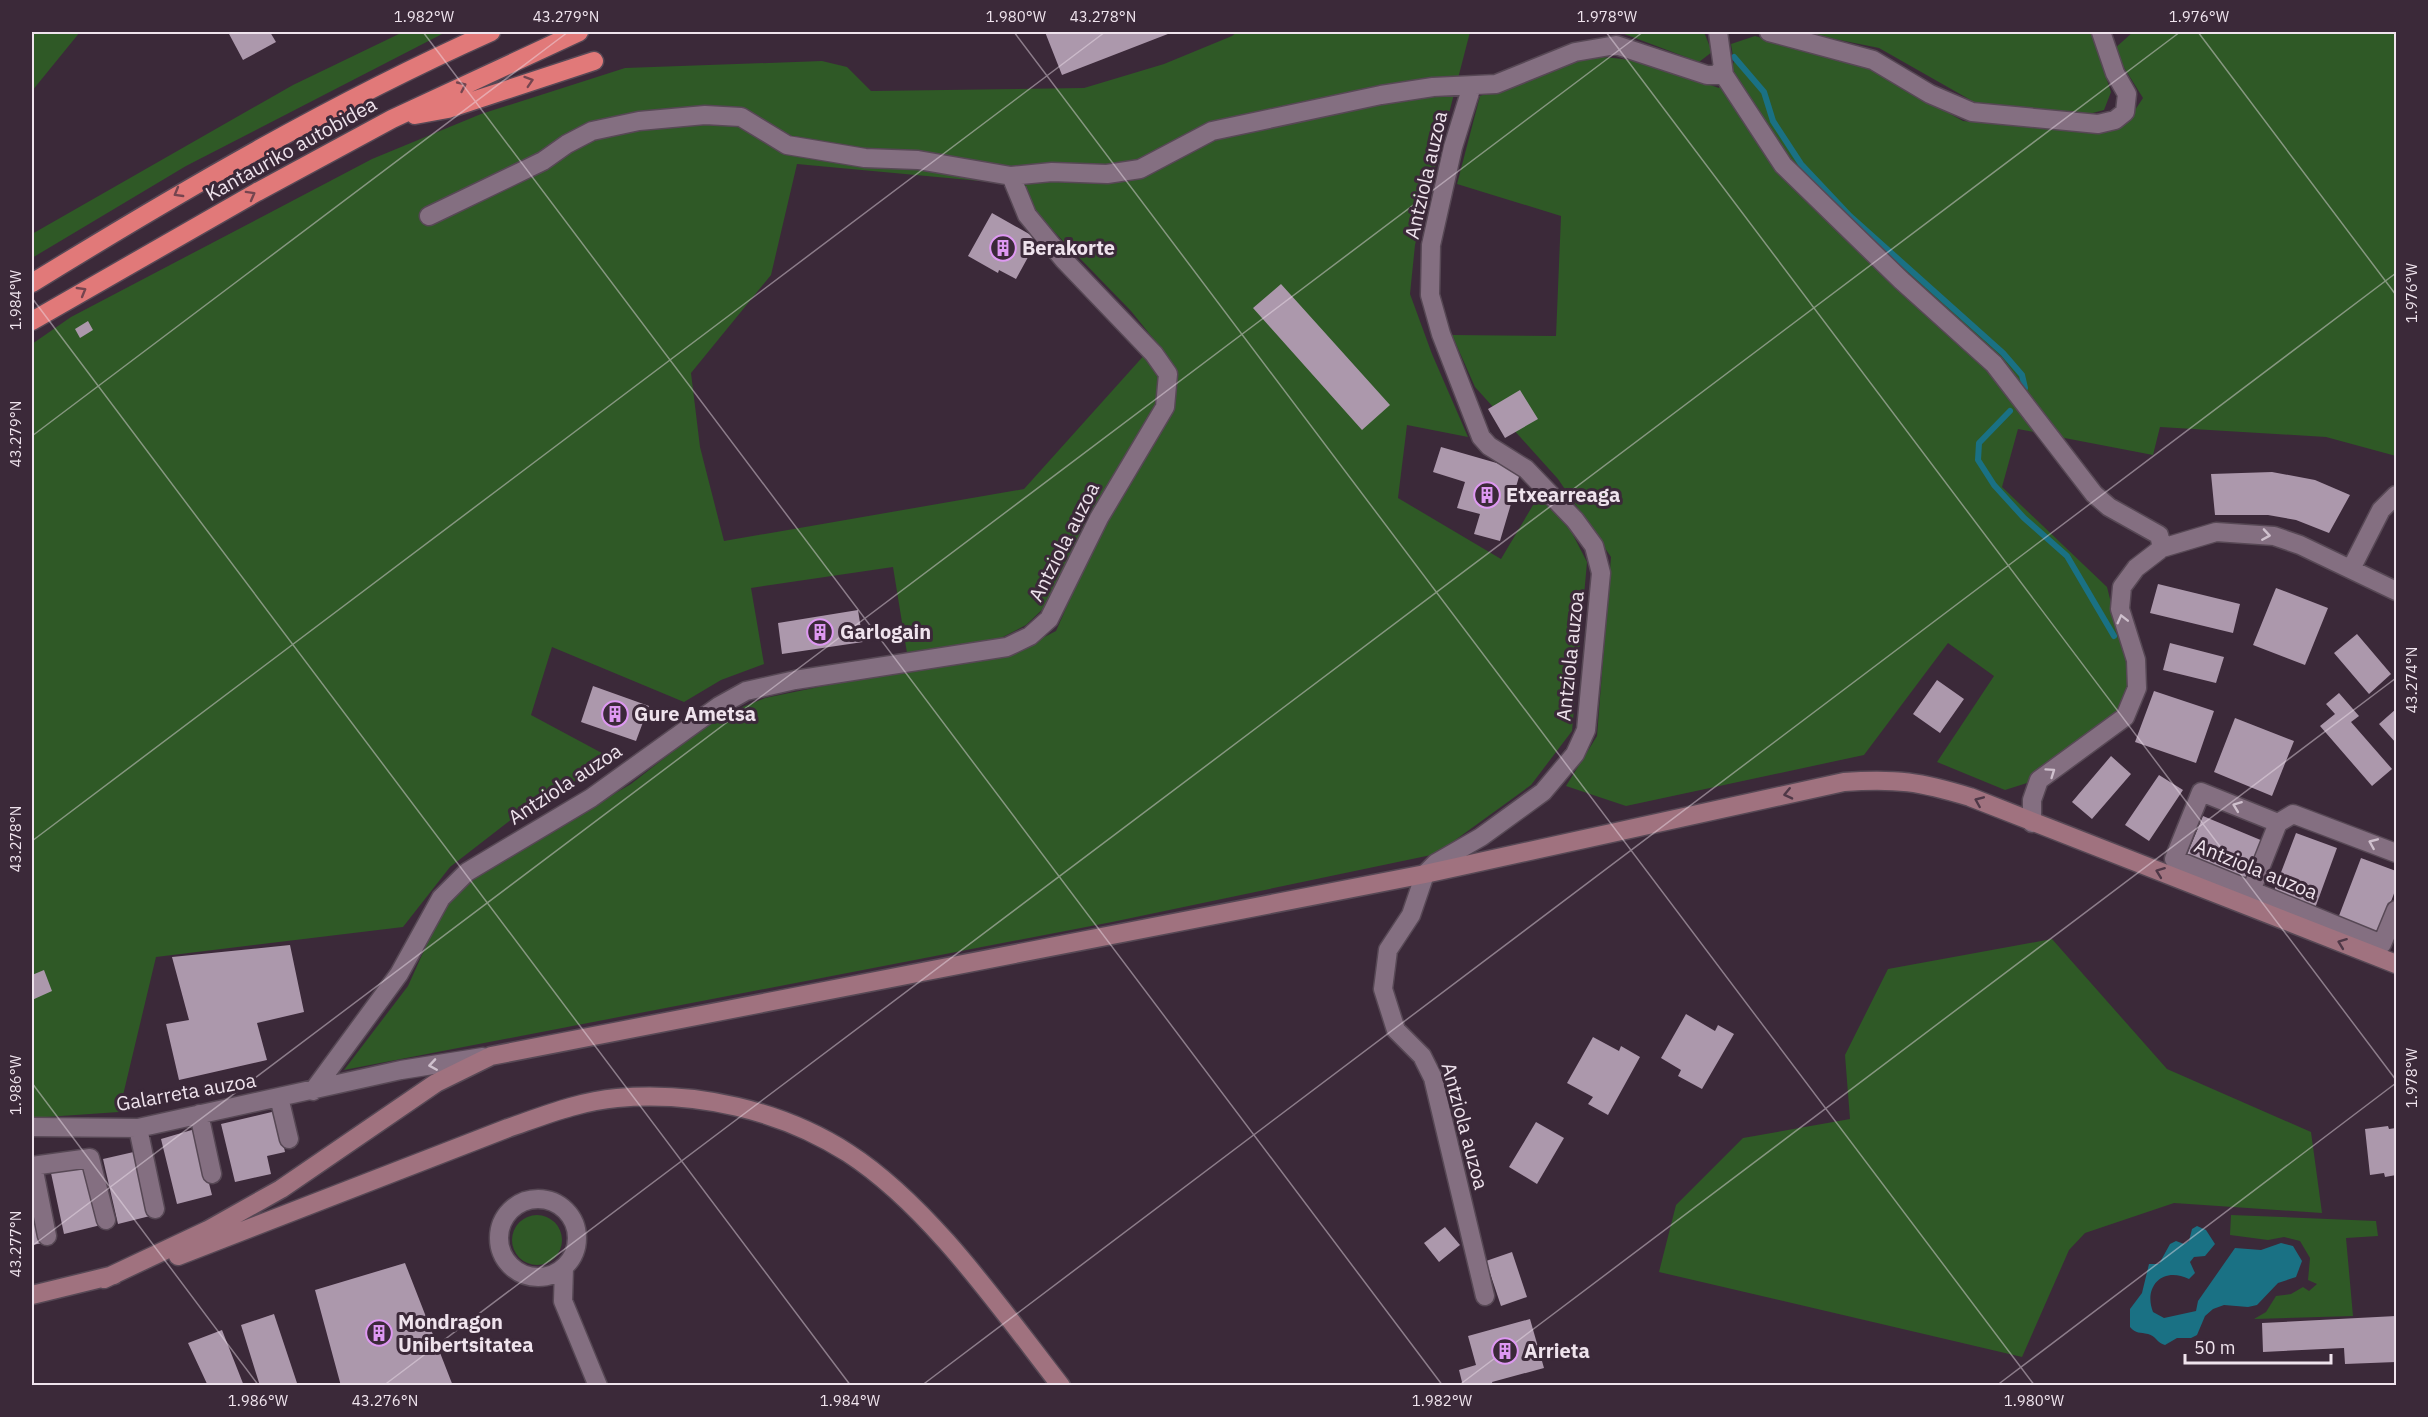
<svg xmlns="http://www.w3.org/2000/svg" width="2428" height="1417" font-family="'IBM Plex Sans',sans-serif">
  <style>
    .green { fill: #2f5926; fill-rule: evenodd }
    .water { fill: #1a7184 }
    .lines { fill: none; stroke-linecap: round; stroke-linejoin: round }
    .stream { stroke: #1a7184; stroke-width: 6 }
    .building { fill: #ac98ac }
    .street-casing { stroke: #574855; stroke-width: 21 }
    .secondary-casing { stroke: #574855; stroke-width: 21 }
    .highway-casing { stroke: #574855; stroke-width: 21 }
    .street { stroke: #846f81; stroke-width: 18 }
    .secondary { stroke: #a0727f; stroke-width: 18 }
    .highway { stroke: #e17979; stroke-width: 18 }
    .oneway { stroke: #75454f }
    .oneway2 { stroke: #cfc0cd }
    .oneway3 { stroke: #4f3847 }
    .ticks { fill: none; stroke: #efe3ed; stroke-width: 1.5; stroke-opacity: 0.45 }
    .labels { text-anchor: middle; stroke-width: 6; stroke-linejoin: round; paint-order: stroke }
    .street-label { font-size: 20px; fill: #efe3ed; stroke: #3b2939 }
    .poi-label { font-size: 20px; font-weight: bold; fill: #efe3ed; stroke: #3b2939; text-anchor: start }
    .neatline { fill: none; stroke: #efe3ed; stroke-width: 2 }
    .ticks-label { font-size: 15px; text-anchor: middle; fill: #efe3ed }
  </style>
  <rect width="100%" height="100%" fill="#3b2939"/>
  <path class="green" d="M32,32H80L32,91Z
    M403,32H446L186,166L32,258V234L293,85Z
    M1237,32H1470L1415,245L1410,294L1432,354L1468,437L1407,425L1398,498L1501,559L1539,495L1571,531L1587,562L1572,731L1531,785L1436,854L1112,922L344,1070L408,986L443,908L474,876L631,784L717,717L765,698L838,683L1009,655L1056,631L1082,572L1026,625L999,639L907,653L893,567L751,588L764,664L721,680L684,702L552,647L531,715L613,759L517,815L450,867L403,927L156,957L119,1112L32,1118V344L71,317L372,159L481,114L625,68L822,61L847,67L871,91L1084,88L1164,64L1232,36ZM797,164L1024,185L1032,209L1131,311L1156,342L1024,489L724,541L700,447L691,373L771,275Z
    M1619,32H1704L1712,52L1699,62Z
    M1800,32H2091L2111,92L2104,110L2085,115L1974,102L1879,48Z
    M2133,32H2396V456L2326,437L2160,427L2153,455L2018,429L2002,487L2107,587L2131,682L2119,712L2027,783L2005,790L1937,762L1994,676L1948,643L1864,755L1626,806L1566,786L1597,736L1611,557L1558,479L1475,387L1452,335L1556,336L1561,216L1457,184L1480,96L1594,56L1641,61L1719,88L1734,62L1731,44L1755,36L1869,69L1963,121L2105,133L2131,116L2143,98L2113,50Z
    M2052,939L2167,1069L2311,1132L2322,1213L2174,1203L2085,1233L2069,1250L2022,1357L1659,1272L1676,1205L1743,1138L1850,1119L1845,1055L1888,969Z
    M2231,1215L2376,1221L2378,1236L2346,1238L2353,1316L2254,1319L2266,1312L2276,1296L2291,1294L2303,1287L2309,1291L2317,1284L2308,1280L2310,1258L2300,1241L2284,1237L2268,1240L2230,1235Z
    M512 1240a25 25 0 1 1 50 0a25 25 0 1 1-50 0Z"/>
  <path class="water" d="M2197,1226L2206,1230L2215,1244L2205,1256L2194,1257L2190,1262L2195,1273L2189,1279C2163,1266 2143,1286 2153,1312L2164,1318L2196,1311L2198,1301L2235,1248L2261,1250L2281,1243L2293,1246L2302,1261L2296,1277L2278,1283L2257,1305L2248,1307L2224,1305L2213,1309L2205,1316L2197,1335L2191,1338H2177L2165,1345C2157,1343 2156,1336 2148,1334C2140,1332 2136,1334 2130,1327V1309L2142,1293L2149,1264H2159L2170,1244L2176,1241L2184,1244L2189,1241L2192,1229Z"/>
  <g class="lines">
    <path class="stream" d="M1734,57L1764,92L1773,121L1801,164L1850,216L2003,353L2022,375L2025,388
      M2010,411L1979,443L1978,460L1994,485L2024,518L2067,556L2114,636"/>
  </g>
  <path class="building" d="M228,32H270L276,42L243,60Z
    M1045,32H1173L1062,75Z
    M992,213L1038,239L1016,279L999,270L998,273L968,256Z
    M1281,284L1390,405L1362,430L1253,308Z
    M88,321L93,330L80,338L75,329Z
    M1520,390L1538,419L1505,438L1488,409Z
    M1441,447L1521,470L1500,541L1474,534L1480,514L1457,508L1465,482L1433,472Z
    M2272,472L2315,480L2350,495L2329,533L2296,520L2268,515H2215L2211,474Z
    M2158,584L2240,604L2233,633L2150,613Z
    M2276,588L2328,608L2305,665L2253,645Z
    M858,610L863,642L782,654L778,623Z
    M2357,634L2391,674L2369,694L2334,653Z
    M2170,643L2224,657L2216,683L2163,670Z
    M1937,680L1964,699L1940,733L1913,714Z
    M593,686L649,706L636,741L581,722Z
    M2154,691L2214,711L2196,763L2135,742Z
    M2339,693L2359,716L2351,722L2392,769L2372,786L2320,726L2335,714L2326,704Z
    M2396,709V743L2379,724Z
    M2235,718L2294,741L2272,796L2214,772Z
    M2111,756L2131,774L2092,819L2072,802Z
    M2159,775L2183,790L2149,841L2125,825Z
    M2203,816L2263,841L2246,882L2186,857Z
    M2296,833L2337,848L2314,911L2272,896Z
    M2361,858L2396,871V888L2378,937L2337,921Z
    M290,945L304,1012L257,1023L267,1060L179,1080L166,1024L189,1020L172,957Z
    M44,970L52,991L32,1000V975Z
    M1686,1014L1715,1031L1718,1025L1734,1034L1702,1089L1678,1076L1681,1070L1661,1058Z
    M1593,1037L1619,1051L1621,1046L1640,1057L1608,1115L1588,1104L1593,1097L1567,1083Z
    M276,1111L285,1152L267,1156L271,1174L235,1182L221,1124Z
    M1536,1122L1564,1138L1537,1184L1509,1167Z
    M2388,1126L2389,1129L2396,1128V1175L2385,1177L2384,1173L2370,1175L2365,1129Z
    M195,1129L212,1195L177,1204L161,1139Z
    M138,1151L154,1215L118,1224L103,1159Z
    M87,1165L101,1225L64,1234L51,1173Z
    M32,1196L43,1243L32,1245Z
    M1445,1227L1460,1245L1439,1262L1424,1243Z
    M1512,1252L1527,1297L1501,1306L1486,1261Z
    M405,1263L453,1386H341L315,1290Z
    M274,1314L298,1386H260L241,1325Z
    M2396,1316V1362L2345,1364L2344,1348L2263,1352L2262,1323Z
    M1530,1319L1544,1368L1492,1382L1493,1386H1463L1459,1370L1476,1365L1468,1336Z
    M222,1330L244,1386H208L188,1343Z"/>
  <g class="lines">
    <g class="street-casing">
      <path id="street" d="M1718,32L1724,75L1783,165L1901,280L1994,364L2094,494L2109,507L2159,535L2162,548
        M1769,32L1873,60L1930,94L1972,112L2098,124L2115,120L2125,112L2127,94L2115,73L2101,32
        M1472,86L1453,147L1431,245L1430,295L1441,334L1481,437L1489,446L1526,469L1575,520L1594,546L1601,573L1586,730L1575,754L1543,792L1481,837L1436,863L1425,874L1411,915L1388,950L1383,989L1396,1030L1422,1056L1433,1078L1485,1296
        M429,216L543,161L567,144L592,131L639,121L705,115L741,117L787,145L865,158L918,160L1011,176L1052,172L1107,174L1140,169L1212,131L1381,95L1433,87L1496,84L1575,52L1616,45L1707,75H1717L1722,68
        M2351,569L2381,510L2396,495
        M2032,823V800L2039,780L2125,717L2137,688L2136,660L2120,609L2122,587L2136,568L2162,548L2216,532L2274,536L2300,545L2396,591
        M2396,853L2293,814L2278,823L2201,792L2174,859L2382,944L2396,910
        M2251,891L2278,823
        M313,1091L399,974L441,898L467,872L591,798L719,706L746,691L795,680L1007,647L1030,636L1049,619L1099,518L1165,407L1168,374L1154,354L1064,260L1027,215L1011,176
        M279,1097L289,1139
        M199,1114L212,1174
        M32,1127L138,1128L401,1070L483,1057
        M138,1128L155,1209
        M32,1166L90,1158L106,1220
        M33,1166L47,1236
        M499 1238a39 39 0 1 1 78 0a39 39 0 1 1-78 0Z
        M564,1267L563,1301L598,1386"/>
    </g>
    <g class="secondary-casing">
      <path id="secondary" d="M178,1256L508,1128C543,1116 580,1101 617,1098C696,1091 781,1110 848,1153C930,1206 1001,1309 1061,1386
        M104,1279L208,1230L281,1189L436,1083L491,1056L1425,874L1844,782C1896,778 1921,782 1970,797L2396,964
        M32,1295L114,1275"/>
    </g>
    <g class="highway-casing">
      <path id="highway" d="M415,115L448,109L594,61
        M32,283C180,192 332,103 491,32
        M32,321L257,192L392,119L579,32"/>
    </g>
    <use href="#street" class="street"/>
    <use href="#secondary" class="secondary"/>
    <use href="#highway" class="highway"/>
  </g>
  <defs><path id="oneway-chevron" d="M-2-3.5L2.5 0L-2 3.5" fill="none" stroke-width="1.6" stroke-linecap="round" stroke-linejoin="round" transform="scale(1.5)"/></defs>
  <g class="oneway">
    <use href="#oneway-chevron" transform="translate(529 81) rotate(-18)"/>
    <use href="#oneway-chevron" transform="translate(462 86) rotate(-25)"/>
    <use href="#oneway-chevron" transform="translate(178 193) rotate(150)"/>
    <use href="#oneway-chevron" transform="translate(251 195) rotate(-29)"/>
    <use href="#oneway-chevron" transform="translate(82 291) rotate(-30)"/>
  </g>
  <g class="oneway2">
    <use href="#oneway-chevron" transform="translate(2266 535) rotate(9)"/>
    <use href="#oneway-chevron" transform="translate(2122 619) rotate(-104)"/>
    <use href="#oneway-chevron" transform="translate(2051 772) rotate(-35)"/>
    <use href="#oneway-chevron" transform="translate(2237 806) rotate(-159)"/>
    <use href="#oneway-chevron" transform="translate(2373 843) rotate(-157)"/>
    <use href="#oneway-chevron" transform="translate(433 1065) rotate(171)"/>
  </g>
  <g class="oneway3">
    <use href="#oneway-chevron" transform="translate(1788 794) rotate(167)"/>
    <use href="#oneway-chevron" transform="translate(1979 801) rotate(-157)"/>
    <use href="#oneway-chevron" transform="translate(2160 872) rotate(-159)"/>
    <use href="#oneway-chevron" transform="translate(2342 943) rotate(-159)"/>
  </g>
  <path class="ticks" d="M423,32L1443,1386M1014,32L2035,1386M1606,32L2396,1080M2198,32L2396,295M32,298L851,1386M32,436L568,32M32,841L1105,32M32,1083L259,1386M32,1246L1643,32M383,1386L2180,32M921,1386L2396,273M1458,1386L2396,678M1996,1386L2396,1083"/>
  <defs>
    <g id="building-ring" transform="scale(1.35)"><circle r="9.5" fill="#3b2939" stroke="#de98f2" stroke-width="1.5"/><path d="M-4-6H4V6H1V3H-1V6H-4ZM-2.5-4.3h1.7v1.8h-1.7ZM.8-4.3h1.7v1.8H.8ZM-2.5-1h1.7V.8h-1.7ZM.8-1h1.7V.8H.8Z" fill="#de98f2"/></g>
  </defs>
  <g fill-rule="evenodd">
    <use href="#building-ring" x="1003" y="248"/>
    <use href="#building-ring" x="1487" y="495"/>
    <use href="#building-ring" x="820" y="632"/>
    <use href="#building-ring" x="615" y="714"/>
    <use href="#building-ring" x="379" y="1333"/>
    <use href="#building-ring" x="1505" y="1351"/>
  </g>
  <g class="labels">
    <g class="street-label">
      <text transform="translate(291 149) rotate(-29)" y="7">Kantauriko autobidea</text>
      <text transform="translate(1426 175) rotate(-77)" y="7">Antziola auzoa</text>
      <text transform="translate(1064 542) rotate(-63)" y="7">Antziola auzoa</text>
      <text transform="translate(1570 656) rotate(-84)" y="7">Antziola auzoa</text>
      <text transform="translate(565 784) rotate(-33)" y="7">Antziola auzoa</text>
      <text transform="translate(2256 869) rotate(22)" y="7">Antziola auzoa</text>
      <text transform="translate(186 1092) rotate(-10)" y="7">Galarreta auzoa</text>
      <text transform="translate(1465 1126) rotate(75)" y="7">Antziola auzoa</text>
    </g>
    <g class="poi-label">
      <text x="1022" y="255">Berakorte</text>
      <text x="1506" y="502">Etxearreaga</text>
      <text x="840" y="639">Garlogain</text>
      <text x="634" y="721">Gure Ametsa</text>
      <text x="398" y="1329">Mondragon<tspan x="398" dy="23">Unibertsitatea</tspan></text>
      <text x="1524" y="1358">Arrieta</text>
    </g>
  </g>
  <rect width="2428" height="1417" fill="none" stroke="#3b2939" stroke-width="66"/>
  <path d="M2185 1354v9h146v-9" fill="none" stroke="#efe3ed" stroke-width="3"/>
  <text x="2194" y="1354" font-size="18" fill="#efe3ed" stroke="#3b2939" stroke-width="4.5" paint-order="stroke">50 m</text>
  <rect x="33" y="33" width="2362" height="1351" class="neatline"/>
  <g class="ticks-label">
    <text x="424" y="22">1.982°W</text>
    <text x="566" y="22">43.279°N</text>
    <text x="1016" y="22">1.980°W</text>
    <text x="1103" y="22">43.278°N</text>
    <text x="1607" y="22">1.978°W</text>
    <text x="2199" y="22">1.976°W</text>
    <text transform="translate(2412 293) rotate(-90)" y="5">1.976°W</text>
    <text transform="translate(16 300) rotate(-90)" y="5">1.984°W</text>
    <text transform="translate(16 434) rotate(-90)" y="5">43.279°N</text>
    <text transform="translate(2412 680) rotate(-90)" y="5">43.274°N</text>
    <text transform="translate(16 839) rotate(-90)" y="5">43.278°N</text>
    <text transform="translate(2412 1078) rotate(-90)" y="5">1.978°W</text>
    <text transform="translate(16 1085) rotate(-90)" y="5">1.986°W</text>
    <text transform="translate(16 1244) rotate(-90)" y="5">43.277°N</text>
    <text x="258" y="1406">1.986°W</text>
    <text x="385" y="1406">43.276°N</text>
    <text x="850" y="1406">1.984°W</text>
    <text x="1442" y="1406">1.982°W</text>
    <text x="2034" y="1406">1.980°W</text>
  </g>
</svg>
